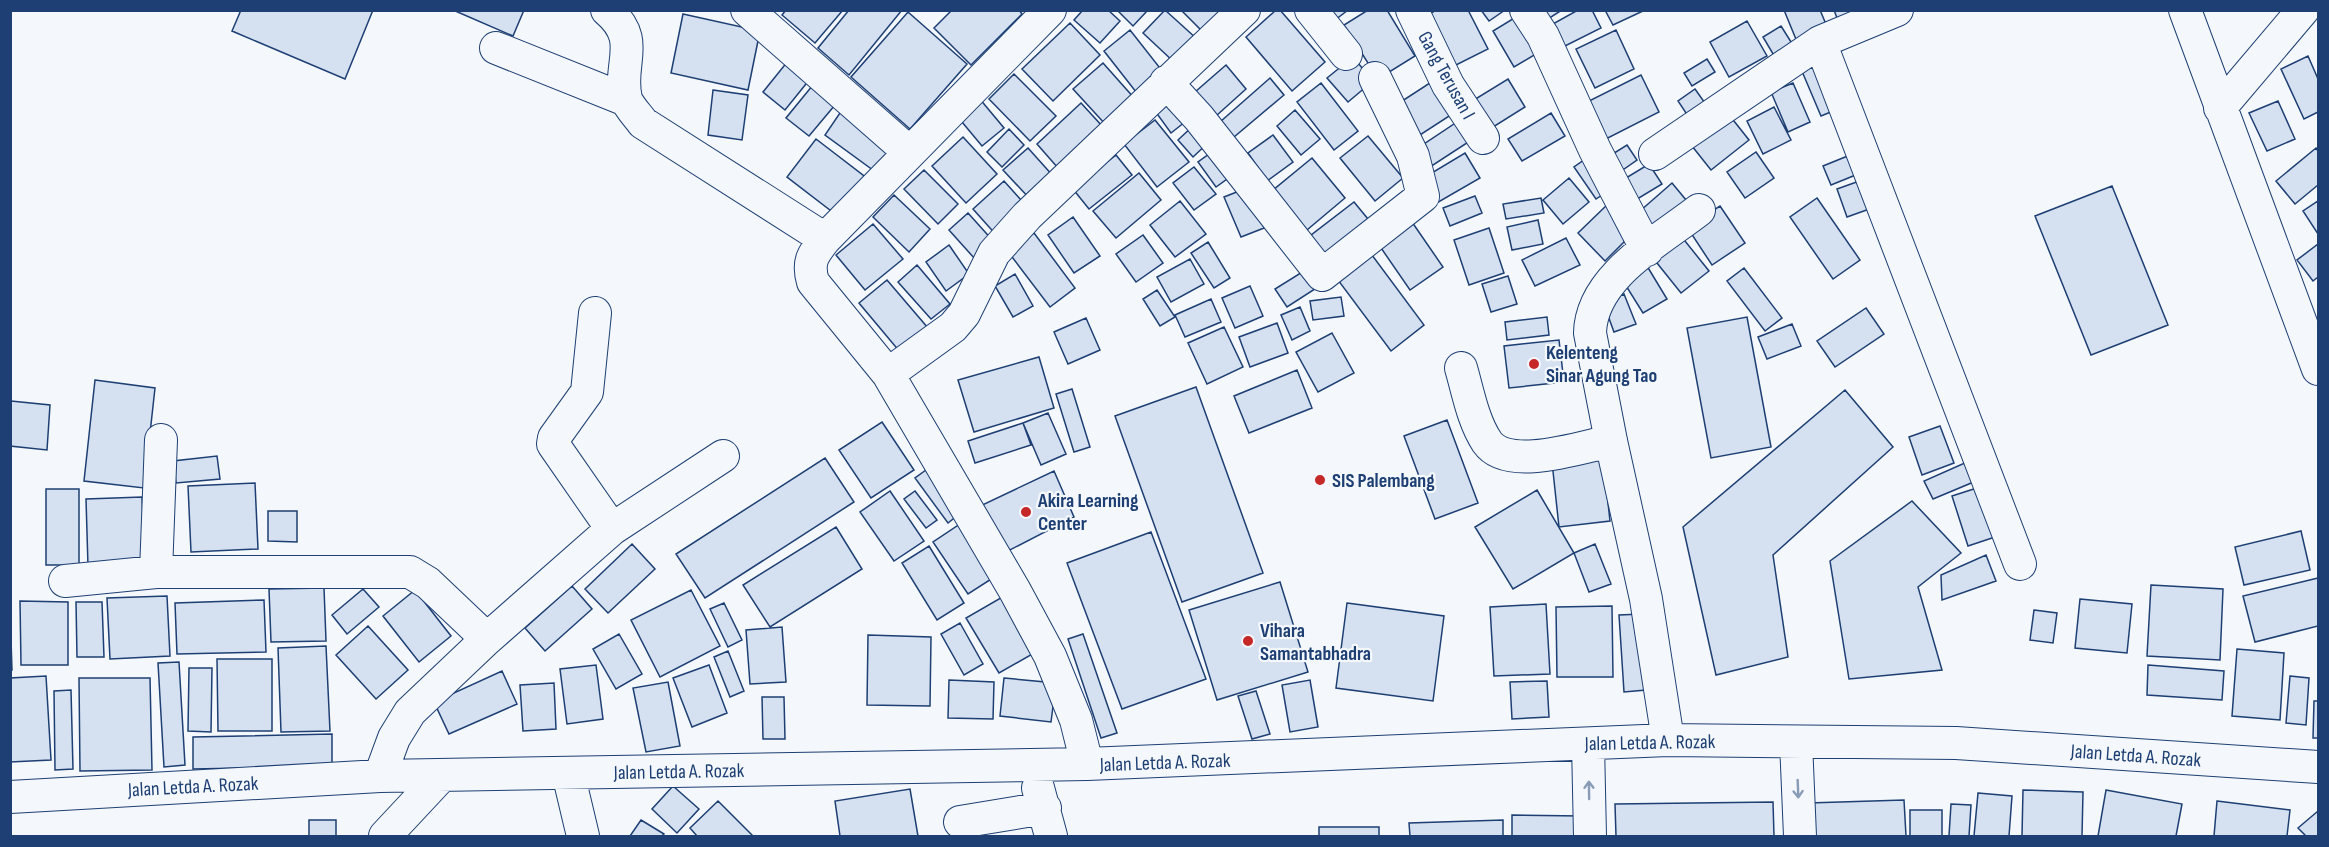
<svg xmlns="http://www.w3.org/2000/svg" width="2329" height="847" font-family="'Sofia Sans Condensed',sans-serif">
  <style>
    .building { fill: #d5e0f0; stroke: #1d3f73; stroke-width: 1.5 }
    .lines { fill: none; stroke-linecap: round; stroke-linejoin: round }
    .minor-casing { stroke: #1d3f73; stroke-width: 34 }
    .minor { stroke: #f4f7fb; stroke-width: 32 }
    .oneway { stroke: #889bb7 }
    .poi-dot { fill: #c62828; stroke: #f4f7fb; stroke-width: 2 }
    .labels { text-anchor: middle; stroke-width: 4.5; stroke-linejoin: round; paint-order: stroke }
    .street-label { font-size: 20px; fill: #1d3f73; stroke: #f4f7fb }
    .poi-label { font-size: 20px; font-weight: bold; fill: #1d3f73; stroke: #f4f7fb; text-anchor: start }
  </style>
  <rect width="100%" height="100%" fill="#f4f7fb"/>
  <path class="building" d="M241,10H373L345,79L232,31Z
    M453,10H524L513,36Z
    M786,10H843L815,43L782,15Z
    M849,10H902L849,75L818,48Z
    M952,10H1019L1022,14L971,65L934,28Z
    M1083,10H1108L1120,21L1100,43L1074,20Z
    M1117,10H1148L1133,26Z
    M1165,10L1197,39L1175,63L1143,33Z
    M1181,10H1226L1207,36Z
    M1276,10H1280L1325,62L1292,91L1246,37Z
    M1327,10H1348L1335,20Z
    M1368,10H1387L1415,56L1378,79L1344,25Z
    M1436,10H1468L1488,49L1454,66L1428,15Z
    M1481,10H1505L1489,21Z
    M1543,10H1562L1548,19Z
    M1578,10H1592L1601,28L1563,47L1551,25Z
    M1605,10H1643V11L1613,25Z
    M1784,10H1820L1831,36L1800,49Z
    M1834,10H1869L1840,26Z
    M908,12L967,64L910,129L851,77Z
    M1524,12L1546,48L1514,67L1493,31Z
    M683,14L760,31L748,90L671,73Z
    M1747,21L1767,56L1729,77L1710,42Z
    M1070,23L1100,55L1053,101L1022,69Z
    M1781,26L1798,53L1779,64L1763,37Z
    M1130,30L1167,77L1140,97L1104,51Z
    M1616,30L1634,69L1595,88L1576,49Z
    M792,56L814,74L785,110L763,92Z
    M2308,56L2318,79V112L2304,119L2281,69Z
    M1353,57L1373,81L1348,102L1327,78Z
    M1707,59L1715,72L1692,86L1684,73Z
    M1817,62L1838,109L1821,116L1801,69Z
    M1103,63L1135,99L1106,125L1073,89Z
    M1226,65L1246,89L1216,116L1195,92Z
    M1014,74L1056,116L1030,141L989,99Z
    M1641,75L1659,112L1598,143L1579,106Z
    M1439,77L1460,109L1420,135L1399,103Z
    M1270,78L1284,95L1234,137L1220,122Z
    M1508,79L1525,107L1482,134L1464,106Z
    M817,80L840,99L809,136L786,118Z
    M1321,83L1358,131L1334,150L1297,102Z
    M1793,83L1810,122L1788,132L1771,92Z
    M1695,89L1712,113L1694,125L1678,101Z
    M713,90L748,95L742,140L708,135Z
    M979,98L1004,128L982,146L957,116Z
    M1174,98L1190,118L1171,133L1155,111Z
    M2278,101L2295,139L2267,151L2249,113Z
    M1081,103L1103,127L1058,168L1037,144Z
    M844,107L897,145L877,173L825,135Z
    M1774,107L1791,140L1763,154L1747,121Z
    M1295,110L1320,139L1301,155L1277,126Z
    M1726,111L1749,140L1711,170L1688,141Z
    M1551,113L1565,136L1522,161L1508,139Z
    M1155,120L1189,162L1157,187L1124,144Z
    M1460,120L1473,139L1427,169L1415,150Z
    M1195,124L1210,141L1193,157L1178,140Z
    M1009,129L1024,145L1002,167L987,152Z
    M1273,135L1293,162L1267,181L1248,153Z
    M1368,136L1403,178L1375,201L1340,158Z
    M963,137L997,174L966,203L932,166Z
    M816,139L868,179L839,217L787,177Z
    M1627,145L1637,160L1614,176L1603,160Z
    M1028,148L1054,177L1030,199L1003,170Z
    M2316,148L2318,151V185L2295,204L2276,181Z
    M1216,149L1234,174L1216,187L1198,162Z
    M1756,152L1774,178L1745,198L1727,172Z
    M1465,153L1480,178L1435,204L1420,180Z
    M1855,153L1863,172L1831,185L1823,166Z
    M1116,155L1132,175L1089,209L1073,189Z
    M1591,155L1614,187L1596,199L1574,167Z
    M1312,158L1345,198L1301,235L1267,195Z
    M1649,164L1662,184L1629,204L1616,184Z
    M1194,167L1216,194L1194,210L1173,183Z
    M924,170L958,204L938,224L904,189Z
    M1139,173L1161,200L1116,238L1093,211Z
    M1569,178L1589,202L1563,224L1543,200Z
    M1865,179L1875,207L1847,217L1837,189Z
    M1004,181L1029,209L998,237L973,209Z
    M1672,183L1691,206L1651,240L1632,218Z
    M2112,186L2168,325L2091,355L2035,216Z
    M1247,188L1264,228L1241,237L1224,197Z
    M894,195L930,229L909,252L873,217Z
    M1475,196L1482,213L1450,226L1443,208Z
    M1541,198L1544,213L1506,219L1503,204Z
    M1817,198L1860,260L1833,279L1790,217Z
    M1180,201L1206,234L1175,257L1150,225Z
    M2318,201V234L2303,211Z
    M1354,202L1368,219L1321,258L1306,239Z
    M1609,203L1636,230L1605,261L1578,233Z
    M1720,206L1745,243L1712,265L1687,227Z
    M968,213L994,242L975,259L949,230Z
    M1073,217L1100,256L1074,273L1048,235Z
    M1538,220L1543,244L1512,250L1507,227Z
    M1412,222L1443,267L1410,290L1379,245Z
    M873,224L903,259L865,290L836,255Z
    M1489,228L1504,273L1469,285L1454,240Z
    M1034,233L1075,288L1050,307L1009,253Z
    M1143,235L1163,263L1136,282L1116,254Z
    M1681,236L1709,271L1681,293L1653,258Z
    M1566,238L1580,265L1535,286L1522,260Z
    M1208,242L1230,278L1214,288L1191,253Z
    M2318,244V277L2313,281L2297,260Z
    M949,245L969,274L946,291L926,262Z
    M1366,247L1424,325L1391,351L1332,272Z
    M1190,259L1204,284L1171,302L1157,277Z
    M917,265L950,304L931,319L898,282Z
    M1647,266L1667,299L1643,313L1623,281Z
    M1744,268L1782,318L1765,331L1727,281Z
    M1307,269L1318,287L1287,307L1275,289Z
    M1015,274L1033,306L1013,317L995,286Z
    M1508,276L1517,304L1491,312L1482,284Z
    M887,280L928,328L900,352L859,303Z
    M1250,286L1263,316L1235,328L1222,298Z
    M1157,290L1175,317L1160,326L1143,299Z
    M1624,294L1636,324L1614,332L1603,302Z
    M1341,297L1344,316L1313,320L1310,301Z
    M1211,299L1221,322L1185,337L1175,315Z
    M1300,307L1310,331L1292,340L1281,315Z
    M1866,308L1884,334L1835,367L1817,341Z
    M1547,317L1549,335L1507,340L1505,322Z
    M1747,317L1771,447L1711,458L1687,328Z
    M1086,318L1100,350L1068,364L1054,332Z
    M1277,323L1288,353L1250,367L1239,337Z
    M1792,324L1801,346L1767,359L1758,337Z
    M1224,327L1243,367L1207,384L1188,343Z
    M1332,333L1354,373L1318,392L1296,352Z
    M1559,340L1564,382L1509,388L1504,346Z
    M1039,357L1054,408L974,432L958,380Z
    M1297,370L1312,408L1249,433L1234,396Z
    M95,380L155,388L144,488L84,481Z
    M1196,387L1263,573L1182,602L1115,416Z
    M1072,389L1090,447L1074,452L1056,394Z
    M1845,390L1893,447L1773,555L1788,657L1716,675L1683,527Z
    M11,401L50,405L47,450L10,446Z
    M1048,413L1066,454L1041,465L1023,423Z
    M1447,420L1478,503L1435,519L1404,436Z
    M882,422L914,470L871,498L839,450Z
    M1023,423L1031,445L975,463L968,441Z
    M1940,426L1954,463L1922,475L1909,437Z
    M217,456L220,479L176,483L173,461Z
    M1603,457L1610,521L1559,527L1552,462Z
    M825,458L854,502L705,598L676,554Z
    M1967,462L1976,481L1933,499L1924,481Z
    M926,470L958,515L948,523L915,478Z
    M1054,471L1074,517L1002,554L978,507Z
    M255,483L258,549L191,552L188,486Z
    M1983,486L1998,536L1968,546L1952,496Z
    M46,489H79V565H46Z
    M1537,490L1574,553L1513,589L1475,527Z
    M890,491L924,541L894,561L860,512Z
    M915,491L937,520L926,528L904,499Z
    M142,497L145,564L88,566L86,499Z
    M1912,501L1961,553L1918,587L1942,670L1849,679L1830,561Z
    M268,511H297V542L268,541Z
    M960,524L996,576L968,594L933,542Z
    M836,527L862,569L770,627L743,585Z
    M2301,531L2310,570L2244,585L2235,547Z
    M1151,532L1206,679L1122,709L1067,563Z
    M632,544L655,569L608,613L585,589Z
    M1595,544L1611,584L1589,592L1574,553Z
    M929,546L964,603L937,620L902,563Z
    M1986,555L1996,581L1942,600L1941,575Z
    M2318,578V626L2255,642L2243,596Z
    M1280,582L1308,672L1217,700L1189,610Z
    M2151,585L2223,589L2220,660L2147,656Z
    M572,586L592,609L545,651L525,628Z
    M324,588L326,641L271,642L269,589Z
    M363,589L379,607L347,634L332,615Z
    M415,590L451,636L419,662L383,616Z
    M691,590L720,646L660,677L631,620Z
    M1011,592L1043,648L999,673L966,618Z
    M167,596L170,656L110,659L107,598Z
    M2080,599L2132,604L2127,653L2075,648Z
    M264,600L266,652L177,654L175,603Z
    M20,601L68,602V665H21Z
    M76,602H102L104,657H77Z
    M724,603L742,640L728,647L710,609Z
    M1347,603L1444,616L1433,701L1336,688Z
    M1546,604L1550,674L1494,676L1490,607Z
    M1612,606L1613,677H1557L1556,607Z
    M10,608L12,670H10Z
    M2034,610L2057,613L2053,643L2030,640Z
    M1642,614L1646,690L1624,692L1619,615Z
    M960,623L983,664L964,675L941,634Z
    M368,626L408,670L376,699L336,655Z
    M782,627L786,682L750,684L746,630Z
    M619,634L642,674L616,689L593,649Z
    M1083,634L1117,733L1101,738L1068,639Z
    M868,635L931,637L930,706L867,705Z
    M326,646L330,731L281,732L278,648Z
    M2237,649L2284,653L2280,720L2232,716Z
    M728,651L744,691L730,697L714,657Z
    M217,659H272V731H218Z
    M179,662L185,765L164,767L158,663Z
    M596,665L603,719L567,724L560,669Z
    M709,665L727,713L692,727L673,678Z
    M2148,665L2224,671L2222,700L2147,695Z
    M189,668H212L211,732L188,731Z
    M502,671L517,704L449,734L434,702Z
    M46,676L51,760L10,762V678Z
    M2290,676L2309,678L2306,725L2286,723Z
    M79,678H150L152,770L80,771Z
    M1004,678L1056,683L1051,722L1000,716Z
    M949,680L994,682L993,719L948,718Z
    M1310,680L1318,727L1290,732L1282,685Z
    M1547,681L1549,717L1512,719L1510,682Z
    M668,682L680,746L646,752L633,688Z
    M554,683L556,729L523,731L520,685Z
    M71,690L73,769L55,770L54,691Z
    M1256,691L1270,734L1252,739L1238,696Z
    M762,697H784L785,739H763Z
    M2314,701H2318V738H2313Z
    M332,734V766L193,769V737Z
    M673,786L699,809L677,833L652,809Z
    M910,789L918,836H840L835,801Z
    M2023,790L2083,792L2082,836H2022Z
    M2106,790L2182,804L2176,836H2098Z
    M1978,793L2012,796L2009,836H1974Z
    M1904,800L1906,836H1809L1808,803Z
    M718,801L753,836H697L690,828Z
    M2217,801L2290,810L2287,836H2214Z
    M1773,802L1774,836H1616L1615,804Z
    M1951,804L1971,805L1969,836H1949Z
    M1910,810H1942V836H1910Z
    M2318,811V836H2306L2298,828Z
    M1512,815L1581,816V836H1512Z
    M309,820H336V836H309Z
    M641,820L664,834L662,836H630Z
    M1503,820V836H1410L1409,823Z
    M1319,827H1379V836H1319Z"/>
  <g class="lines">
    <g class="minor-casing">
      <path id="minor" d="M607,10C643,41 617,63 626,99C629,107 638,116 643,123L825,239
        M747,10L909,152
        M1050,10L825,239C813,254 807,262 813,282L888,374L1015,591L1050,656L1076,720L1087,764
        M1311,10L1346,54
        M1412,10L1448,85L1483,138
        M1526,10L1543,36L1595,150L1647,250
        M1897,10L1820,42L2020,564
        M2185,10L2318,369
        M496,48L626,100
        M1166,82L1199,118L1322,275L1423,196L1413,156L1375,78
        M2220,108L2303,10
        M1655,154L1820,42
        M595,313L587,392L554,438L553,444L612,529
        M1461,368C1468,392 1473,421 1487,442C1508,472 1581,447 1611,441
        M888,374L953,327L964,314L994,253L1027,216L1244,10
        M156,572L161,440
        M65,581L156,572H410L428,583L487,639
        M1668,740L1646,599L1611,441L1590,333C1591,277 1659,241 1699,210
        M1796,742L1800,836
        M1588,744L1590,836
        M568,773L583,836
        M380,776L394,738L410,712L487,639L612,529L723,456
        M1038,788L1051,836
        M10,797L380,776L1087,764L1668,740L1956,743L2318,767
        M960,822L1045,808
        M385,836L442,775"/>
    </g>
    <use href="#minor" class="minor"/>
  </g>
  <defs><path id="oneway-shaft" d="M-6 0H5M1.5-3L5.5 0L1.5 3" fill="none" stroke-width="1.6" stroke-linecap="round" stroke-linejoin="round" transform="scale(1.5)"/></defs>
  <g class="oneway">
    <use href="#oneway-shaft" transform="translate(1798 789) rotate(88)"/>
    <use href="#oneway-shaft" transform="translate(1589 790) rotate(-91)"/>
  </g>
  <g class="poi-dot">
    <circle cx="1534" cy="364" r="6"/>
    <circle cx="1320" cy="480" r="6"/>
    <circle cx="1026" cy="512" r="6"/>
    <circle cx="1248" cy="641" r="6"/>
  </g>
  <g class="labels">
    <g class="street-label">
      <text transform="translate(1447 75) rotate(61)" y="7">Gang Terusan I</text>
      <text transform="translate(1650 742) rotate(-1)" y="7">Jalan Letda A. Rozak</text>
      <text transform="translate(2136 755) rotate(4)" y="7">Jalan Letda A. Rozak</text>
      <text transform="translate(1165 762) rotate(-2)" y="7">Jalan Letda A. Rozak</text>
      <text transform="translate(679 771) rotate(-1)" y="7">Jalan Letda A. Rozak</text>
      <text transform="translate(193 786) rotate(-3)" y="7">Jalan Letda A. Rozak</text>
    </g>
    <g class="poi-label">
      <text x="1546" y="359">Kelenteng<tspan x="1546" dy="23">Sinar Agung Tao</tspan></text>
      <text x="1332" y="487">SIS Palembang</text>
      <text x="1038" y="507">Akira Learning<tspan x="1038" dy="23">Center</tspan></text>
      <text x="1260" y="637">Vihara<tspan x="1260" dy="23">Samantabhadra</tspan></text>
    </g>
  </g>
  <rect width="2329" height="847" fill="none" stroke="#1d3f73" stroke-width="24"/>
</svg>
